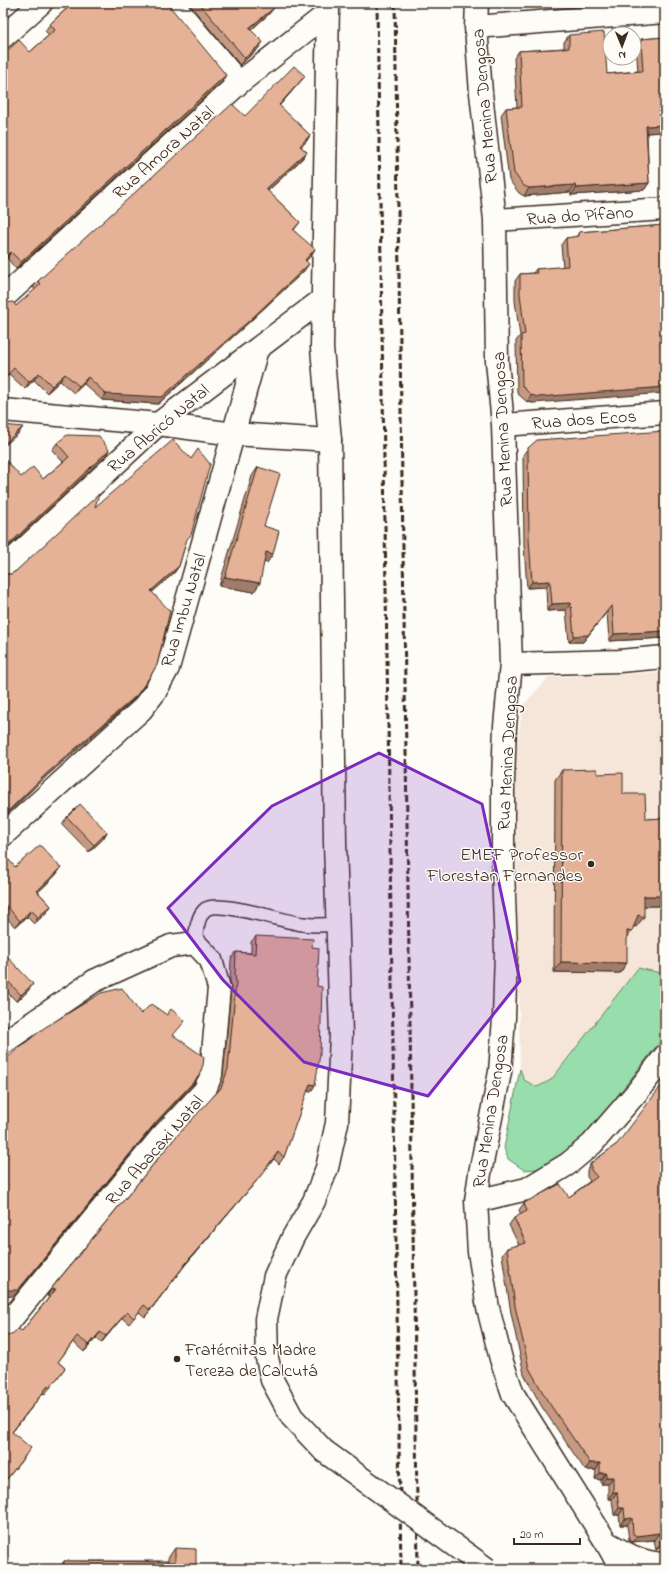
<svg xmlns="http://www.w3.org/2000/svg" width="668" height="1572" font-family="'Indie Flower',sans-serif">
  <style>
    .built { fill: #f6e6da }
    .green { fill: #97deac; stroke: #698465 }
    .lines { fill: none; stroke-linecap: round; stroke-linejoin: round }
    .service-casing { stroke: #3b2a1e; stroke-width: 16 }
    .minor-casing { stroke: #3b2a1e; stroke-width: 25 }
    .tertiary-casing { stroke: #3b2a1e; stroke-width: 25 }
    .service { stroke: #fdfcf7; stroke-width: 13 }
    .minor { stroke: #fdfcf7; stroke-width: 22 }
    .tertiary { stroke: #fdfcf7; stroke-width: 22 }
    .rail { stroke: #3b2a1e; stroke-width: 3; stroke-dasharray: 6 3; stroke-linecap: butt }
    .tertiary-bridge-casing { stroke: #3b2a1e; stroke-width: 25; stroke-linecap: butt }
    .tertiary-bridge { stroke: #fdfcf7; stroke-width: 22 }
    .wall { fill: #c59982; stroke: #3b2a1e }
    .shaded-wall { fill: #a07d6a; stroke: #3b2a1e }
    .building { fill: #e5b297; stroke: #3b2a1e }
    .marked { fill: #7b2cbf; fill-opacity: 0.2; stroke: #7b2cbf; stroke-width: 3; stroke-linejoin: round }
    .poi-dot { fill: #3b2a1e; stroke: #fdfcf7; stroke-width: 1.5 }
    .labels { text-anchor: middle; stroke-width: 3; stroke-linejoin: round; paint-order: stroke }
    .street-label { font-size: 18px; fill: #3b2a1e; stroke: #fdfcf7 }
    .poi-label { font-size: 18px; fill: #3b2a1e; stroke: #fdfcf7; text-anchor: end }
  </style>
  <rect width="100%" height="100%" fill="#fdfcf7"/>
  <filter id="ink" filterUnits="userSpaceOnUse"><feTurbulence type="fractalNoise" baseFrequency=".025" numOctaves="2"/><feDisplacementMap in="SourceGraphic" scale="8" xChannelSelector="R" yChannelSelector="G"/><feConvolveMatrix kernelMatrix="1 2 1 2 8 2 1 2 1" color-interpolation-filters="sRGB"/></filter>
  <g filter="url(#ink)">
    <path class="built" d="M665,672V974L638,969L551,1080L538,1087L524,1080L520,1070L515,760L523,705L549,677Z"/>
    <path class="green" d="M638,968L665,974V1035L597,1122L561,1158L537,1169L524,1170L508,1159L504,1148L520,1069L524,1080L537,1087L551,1080Z"/>
    <g class="lines">
      <g class="service-casing">
        <path id="service" d="M195,943C196,933 197,915 206,909C220,900 285,922 303,924C315,926 326,925 337,924"/>
      </g>
      <g class="minor-casing">
        <path id="minor" d="M172,3L239,83
          M477,3L476,27L481,93L495,220L497,361L503,425L511,664L505,726L503,781V869L506,951L504,1018L500,1072L480,1173L476,1201L479,1252L488,1308L501,1359L513,1394L606,1542L621,1569
          M476,27L665,12
          M3,37L41,3
          M495,220L665,209
          M3,298L239,83L328,13
          M3,410L158,424L234,434L330,440
          M503,425L665,413
          M3,569L158,424L323,299
          M511,664L619,661L665,657
          M3,835L141,710L155,692L168,668L257,349
          M3,1043L94,981L171,946L195,943L211,960L219,988L211,1075L205,1090L161,1137L3,1329
          M476,1201L527,1189L568,1164L592,1144L637,1092L665,1056
          M606,1542C627,1554 640,1563 665,1564"/>
      </g>
      <g class="tertiary-casing">
        <path id="tertiary" d="M324,1451L292,1417L272,1380L267,1358L266,1319L275,1276L293,1237L314,1201L327,1168L337,1123L339,1080L341,1035L335,842L330,440L322,348L328,3"/>
      </g>
      <use href="#service" class="service"/>
      <use href="#minor" class="minor"/>
      <use href="#tertiary" class="tertiary"/>
      <path class="rail" d="M377,3L401,1569
        M395,3L418,1569"/>
      <g class="tertiary-bridge-casing">
        <path id="tertiary-bridge" d="M324,1451L487,1569"/>
      </g>
      <use href="#tertiary-bridge" class="tertiary-bridge"/>
    </g>
    <path class="wall" d="M64,3H167L222,82L16,269L7,258L30,52L49,35L45,31L50,24L68,7Z
      M188,3H269V14L251,30L258,49L240,65Z
      M569,35L607,74L638,71L636,46L641,39L665,37V132L647,133L649,183L644,190L571,195L570,192L524,196L519,193L509,180L501,115L506,108L517,107L514,58L519,51L564,48V42Z
      M305,76L300,82L279,106L310,135L306,142L301,147L307,152L302,159L268,191L300,222L294,230L311,256L306,261L304,271L245,326L158,404L102,400L84,384L74,393L60,381L47,393L34,380L25,389L9,374L3,381V302L16,306L35,290L33,287L38,281L245,116Z
      M665,225L533,403L527,402L517,393L516,341L520,336L515,301V281L520,274L533,273L536,269L563,267L561,245L566,238L576,237L579,232Z
      M57,443L109,450L105,457L3,552L21,477L43,479L63,462L52,450Z
      M528,448L665,638L609,641L607,612L583,642H569L566,610L547,611L546,587L527,588L524,546L523,455Z
      M258,467L264,526L267,563L264,562L254,592L219,586L252,476Z
      M95,507L186,542L179,566L174,573L152,592L149,678L132,701L40,782L3,818V573L5,574H11L16,571Z
      M562,770L597,774L623,794L646,819L665,818V901L662,906H644L636,927L634,926L627,938L620,973L554,972L555,780Z
      M67,817L107,832L103,839L89,852L62,824Z
      M3,865L56,875L38,892L51,906L46,913L34,924L27,917L15,927L3,914Z
      M256,936L311,1092L307,1091L284,1157L279,1164L274,1159L253,1185L185,1265L145,1317L139,1312L129,1324L122,1318L101,1343L96,1338L84,1352L73,1342L58,1362L65,1368L45,1394L43,1393L12,1432L26,1455L3,1484V1333L6,1335L12,1334L22,1331L50,1296H47L51,1289L217,1092L223,1076L231,989L230,981L231,959L236,952L251,953V942Z
      M3,952L28,991L17,1002L3,988Z
      M617,1144L665,1544L656,1550L654,1540L632,1542L629,1540L627,1525H620L619,1515H614L612,1499H608V1484H601V1480L595,1479L596,1470H585L542,1407L524,1374L511,1313L502,1255L507,1248L519,1245L509,1225L514,1218L521,1215L519,1210L524,1203L569,1197L590,1181L587,1177V1170L591,1163Z
      M175,1548L196,1569H59L64,1561H168V1558Z"/>
    <path class="shaded-wall" d="M274,8L269,14L245,35L249,28Z
      M263,42L258,49L240,65L245,58Z
      M226,75L222,82L16,269L21,262Z
      M305,76L300,82L274,112L279,105Z
      M665,125V132L641,133L646,126Z
      M310,135L306,142L295,153L300,146Z
      M307,152L302,159L262,196L266,189Z
      M649,183L644,190L571,195L576,188Z
      M575,185L570,192L524,196L529,188Z
      M315,249L311,256L300,267L305,260Z
      M11,252L7,258L3,262V259Z
      M309,264L304,271L245,326L158,404L102,400L106,394Z
      M39,373L34,380L25,389L29,382Z
      M65,374L60,381L47,393L52,386Z
      M88,377L84,384L74,393L79,386Z
      M665,387V393L533,403L527,402L531,395Z
      M23,427L18,434L3,447V445Z
      M109,450L105,457L3,552V550Z
      M266,552L273,554L267,563L260,561Z
      M179,566L174,573L146,598L151,591Z
      M225,577L260,583L254,592L219,586Z
      M550,581L546,587L527,588L532,582Z
      M571,603L566,610L547,611L552,604Z
      M612,605L583,642H569L574,636Z
      M665,631V638L609,641L614,634Z
      M149,678L132,701L40,782L3,818V816L45,775Z
      M107,832L103,839L89,852L94,845Z
      M61,868L56,875L32,898L37,891Z
      M644,896H665V901L662,906H637Z
      M51,906L46,913L34,924L38,917Z
      M31,910L27,917L15,927L20,921Z
      M638,915L644,917L636,927L631,925Z
      M627,931H632L625,941Z
      M561,962L627,963L620,973L554,972Z
      M33,984L28,991L17,1002L21,995Z
      M199,1076L194,1083L151,1129L14,1296L3,1297V1290L156,1122Z
      M310,1084L315,1085L311,1092L305,1091Z
      M278,1152L253,1185L185,1265L145,1317L190,1258Z
      M51,1289H56L51,1296H47Z
      M127,1312L122,1318L101,1343L106,1336Z
      M100,1332L96,1338L84,1352L89,1345Z
      M48,1386L43,1393L7,1439L12,1432Z
      M590,1463H600L596,1470H585Z
      M600,1473H606L601,1480L595,1479Z
      M606,1477H613L608,1484H601Z
      M613,1492H617L612,1499H608Z
      M619,1508H624L619,1515H614Z
      M632,1518L627,1525H620L625,1519Z
      M659,1533L654,1540L632,1542L637,1536Z
      M665,1541V1544L656,1550L660,1544Z"/>
    <path class="building" d="M73,3H167L226,75L21,262L11,252L3,259V55L19,40L30,52L55,30L50,24Z
      M199,3H269L274,8L249,28L263,42L245,58Z
      M604,32L607,74L643,71L641,39L665,37V125L646,126L649,183L576,188L575,185L529,188L524,186L514,173L506,108L522,107L519,51L569,48V35Z
      M294,66L305,76L279,105L310,135L300,146L307,152L266,189L300,222L293,230L315,249L305,260L309,264L250,320L162,397L106,394L88,377L79,386L65,374L52,386L39,373L29,382L14,368L3,380V302L4,303L13,302L16,306L41,284L38,281L232,104L245,116Z
      M665,225V387L538,397L531,395L522,386L521,335L525,334L520,294V274L537,273L536,269L568,266L566,238L579,236V232Z
      M3,425L23,427L3,445Z
      M665,431V631L614,634L612,605L588,635L574,636L571,603L552,604L550,581L532,582L529,539L528,448L537,440Z
      M67,435L99,436L109,450L3,550V457L21,477L33,467L43,479L69,457L57,443Z
      M173,440L191,459L198,449L210,464L191,535L187,539L179,566L151,591L170,611L157,665L149,678L137,695L45,775L3,816V593L9,588L3,582V573L5,574H11L16,571L99,494L95,507Z
      M258,467L280,474L264,526L279,531L273,554L266,552L260,583L225,577Z
      M597,769V774L623,773V794H645L646,819L665,818V896H644V917L638,915L632,931H627V963L561,962L562,770Z
      M80,804L107,832L94,845L67,817Z
      M40,845L61,868L37,891L51,906L38,917L31,910L20,921L3,902V865L9,860L15,867Z
      M256,936L313,939L312,947L319,948L317,986L322,987L320,1054L315,1085L310,1084L284,1157L278,1152L258,1179L190,1258L150,1310L144,1305L134,1318L127,1312L106,1336L100,1332L89,1345L77,1336L58,1362L65,1368L50,1388L48,1386L12,1432L31,1448L3,1484V1333L6,1335L12,1334L18,1329L22,1331L56,1289H51L175,1138L221,1088L228,1069L236,982L235,974L236,952L255,954Z
      M3,952L33,984L21,995L3,976Z
      M122,988L141,1014L151,1004L167,1015L171,1009L185,1021L173,1035L204,1057L203,1065L199,1076L156,1122L18,1290H3V1062L15,1051L44,1028L101,993Z
      M665,1081V1541L660,1544L659,1533L637,1536L633,1534L632,1518L625,1519L624,1508H619L617,1492H613V1477H606V1473H600V1463H590L547,1400L529,1368L515,1306L507,1248L526,1243L514,1218L527,1211L524,1203L560,1184L569,1197L597,1177L591,1170V1163L617,1144Z
      M175,1548L196,1549V1569H64V1561L175,1562Z"/>
  </g>
  <path class="marked" d="M379,753L482,804L520,981L428,1096L304,1062L223,980L168,908L272,806Z"/>
  <g class="poi-dot">
    <circle cx="591" cy="864" r="4"/>
    <circle cx="177" cy="1359" r="4"/>
  </g>
  <g class="labels">
    <g class="street-label">
      <text transform="translate(484 106) rotate(-95)" y="6">Rua Menina Dengosa</text>
      <text transform="translate(163 152) rotate(-42)" y="6">Rua Amora Natal</text>
      <text transform="translate(580 215) rotate(-4)" y="6">Rua do Pífano</text>
      <text transform="translate(584 419) rotate(-4)" y="6">Rua dos Ecos</text>
      <text transform="translate(158 428) rotate(-40)" y="6">Rua Abricó Natal</text>
      <text transform="translate(502 429) rotate(-93)" y="6">Rua Menina Dengosa</text>
      <text transform="translate(183 610) rotate(-73)" y="6">Rua Imbu Natal</text>
      <text transform="translate(507 753) rotate(-87)" y="6">Rua Menina Dengosa</text>
      <text transform="translate(490 1111) rotate(-81)" y="6">Rua Menina Dengosa</text>
      <text transform="translate(154 1150) rotate(-49)" y="6">Rua Abacaxi Natal</text>
    </g>
    <g class="poi-label">
      <text x="583" y="860">EMEF Professor<tspan x="583" dy="21">Florestan Fernandes</tspan></text>
      <text x="185" y="1355" text-anchor="start">Fratérnitas Madre<tspan x="185" dy="21">Tereza de Calcutá</tspan></text>
    </g>
  </g>
  <rect width="668" height="1572" fill="none" stroke="#fdfcf7" stroke-width="16"/>
  <rect x="8" y="8" width="652" height="1556" fill="none" stroke="#3b2a1e" stroke-width="1.5" filter="url(#ink)"/>
  <g transform="translate(622 46) rotate(179)"><circle r="19" fill="#fdfcf7" stroke="#afa8a0"/>
  <path d="M0-3L7 15L0 10L-7 15Z" fill="#3b2a1e"/>
  <text y="-6" font-size="11" font-weight="bold" text-anchor="middle" fill="#3b2a1e">N</text>
  </g>
  <path d="M514 1538v6h66v-6" fill="none" stroke="#3b2a1e" stroke-width="2"/>
  <text x="520" y="1538" font-size="12" fill="#3b2a1e" stroke="#fdfcf7" stroke-width="3" paint-order="stroke">20 m</text>
</svg>
